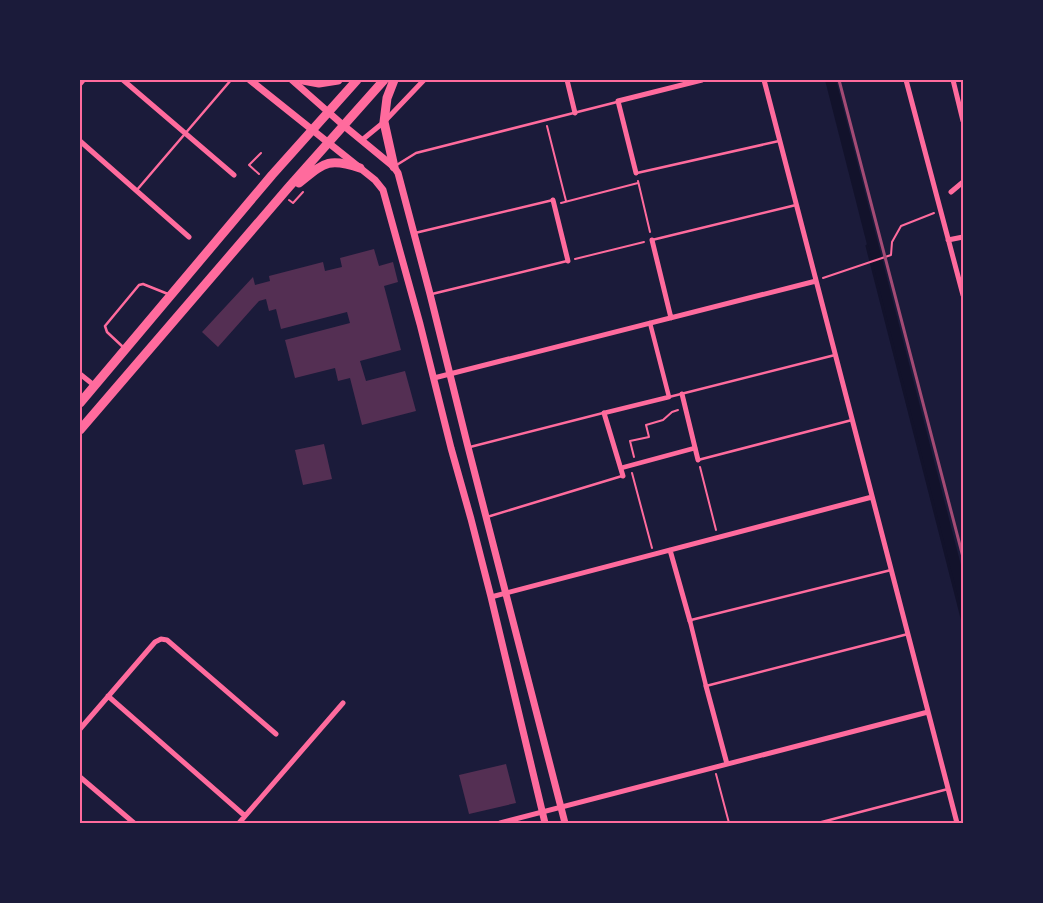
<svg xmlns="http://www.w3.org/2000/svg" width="1043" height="903" font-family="'Libre Baskerville',serif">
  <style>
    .water { fill: #12122b }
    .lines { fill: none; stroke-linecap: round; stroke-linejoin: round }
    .stream { stroke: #12122b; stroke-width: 3 }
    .building { fill: #542f53 }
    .path { stroke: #ff6b9d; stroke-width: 2 }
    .service { stroke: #ff6b9d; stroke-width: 2.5 }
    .pedestrian { stroke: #ff6b9d; stroke-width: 4.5 }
    .minor { stroke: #ff6b9d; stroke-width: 5 }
    .tertiary { stroke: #ff6b9d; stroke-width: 7 }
    .primary { stroke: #ff6b9d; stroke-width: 9 }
    .rail { stroke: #a44b75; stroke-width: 3 }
    .neatline { fill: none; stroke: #ff6b9d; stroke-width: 2 }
  </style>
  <rect width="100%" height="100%" fill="#1b1b3a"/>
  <path class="water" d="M825,80H836L963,573V621Z"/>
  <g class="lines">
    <path class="stream" d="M867,246L963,622"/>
  </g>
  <path class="building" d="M374,249L379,266L393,262L398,282L384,286L401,350L360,361L366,381L405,371L416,411L362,425L350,378L338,381L335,368L295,378L285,340L350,323L347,312L281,329L276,309L269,311L266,299L259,301L218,347L202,332L253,277L255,285L270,281L269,276L323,262L325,271L342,267L340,258Z
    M324,444L332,479L303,485L295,450Z
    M506,764L516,803L469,814L459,775Z"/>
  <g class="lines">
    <path class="path" d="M547,126L566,201
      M259,174L249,165L261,153
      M638,181L650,232
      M289,200L293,203L303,192
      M561,203L638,183
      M575,259L644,242
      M823,278L891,255L892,242L901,226L934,213
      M634,457L630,441L649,437L646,425L663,420L672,412L678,410
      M700,467L716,530
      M632,473L652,548
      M716,774L729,823"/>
    <path class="service" d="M80,86L85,80
      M395,166L416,153L617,102
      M637,173L779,141
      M136,191L231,80
      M415,233L553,200
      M652,240L796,205
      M432,294L567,261
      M123,347L107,332L105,326L139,285L143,284L168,294
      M669,397L835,355
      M470,447L603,413
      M698,460L852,420
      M487,517L622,476
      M691,620L891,570
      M706,686L908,634
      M818,823L948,789"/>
    <path class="pedestrian" d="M604,413L669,397L650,323
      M621,468L695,448
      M690,621L706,686"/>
    <path class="minor" d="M123,80L234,175
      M567,80L575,113
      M764,80L957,823
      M906,80L963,295
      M953,80L963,121
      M362,140L384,122L424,80
      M80,141L189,237
      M636,173L618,101L702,80
      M951,192L963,182
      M553,200L568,261
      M652,240L671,318
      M948,240L963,237
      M80,374L95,386
      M434,378L816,281
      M682,394L698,460
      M604,413L623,476
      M670,550L690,621
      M491,597L872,497
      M706,686L727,764
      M108,696L245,816
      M80,729L155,642L161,639L167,640L276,734
      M80,777L134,823
      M239,823L343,703
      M500,823L928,712"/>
    <path class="tertiary" d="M250,80L375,180L383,190L420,324L451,448L471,519L491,597L545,823
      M292,80L343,125L394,167L398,173L430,294L468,447L565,823"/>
    <path class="primary" d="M303,80L319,83L338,80
      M394,80L387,98L384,122L394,167
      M299,183C324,163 328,157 360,168
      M80,403L272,175L357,80
      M80,430L288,188L384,80"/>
    <path class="rail" d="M839,80L963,557"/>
  </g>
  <rect width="1043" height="903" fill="none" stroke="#1b1b3a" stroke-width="162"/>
  <rect x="81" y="81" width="881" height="741" class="neatline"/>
</svg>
